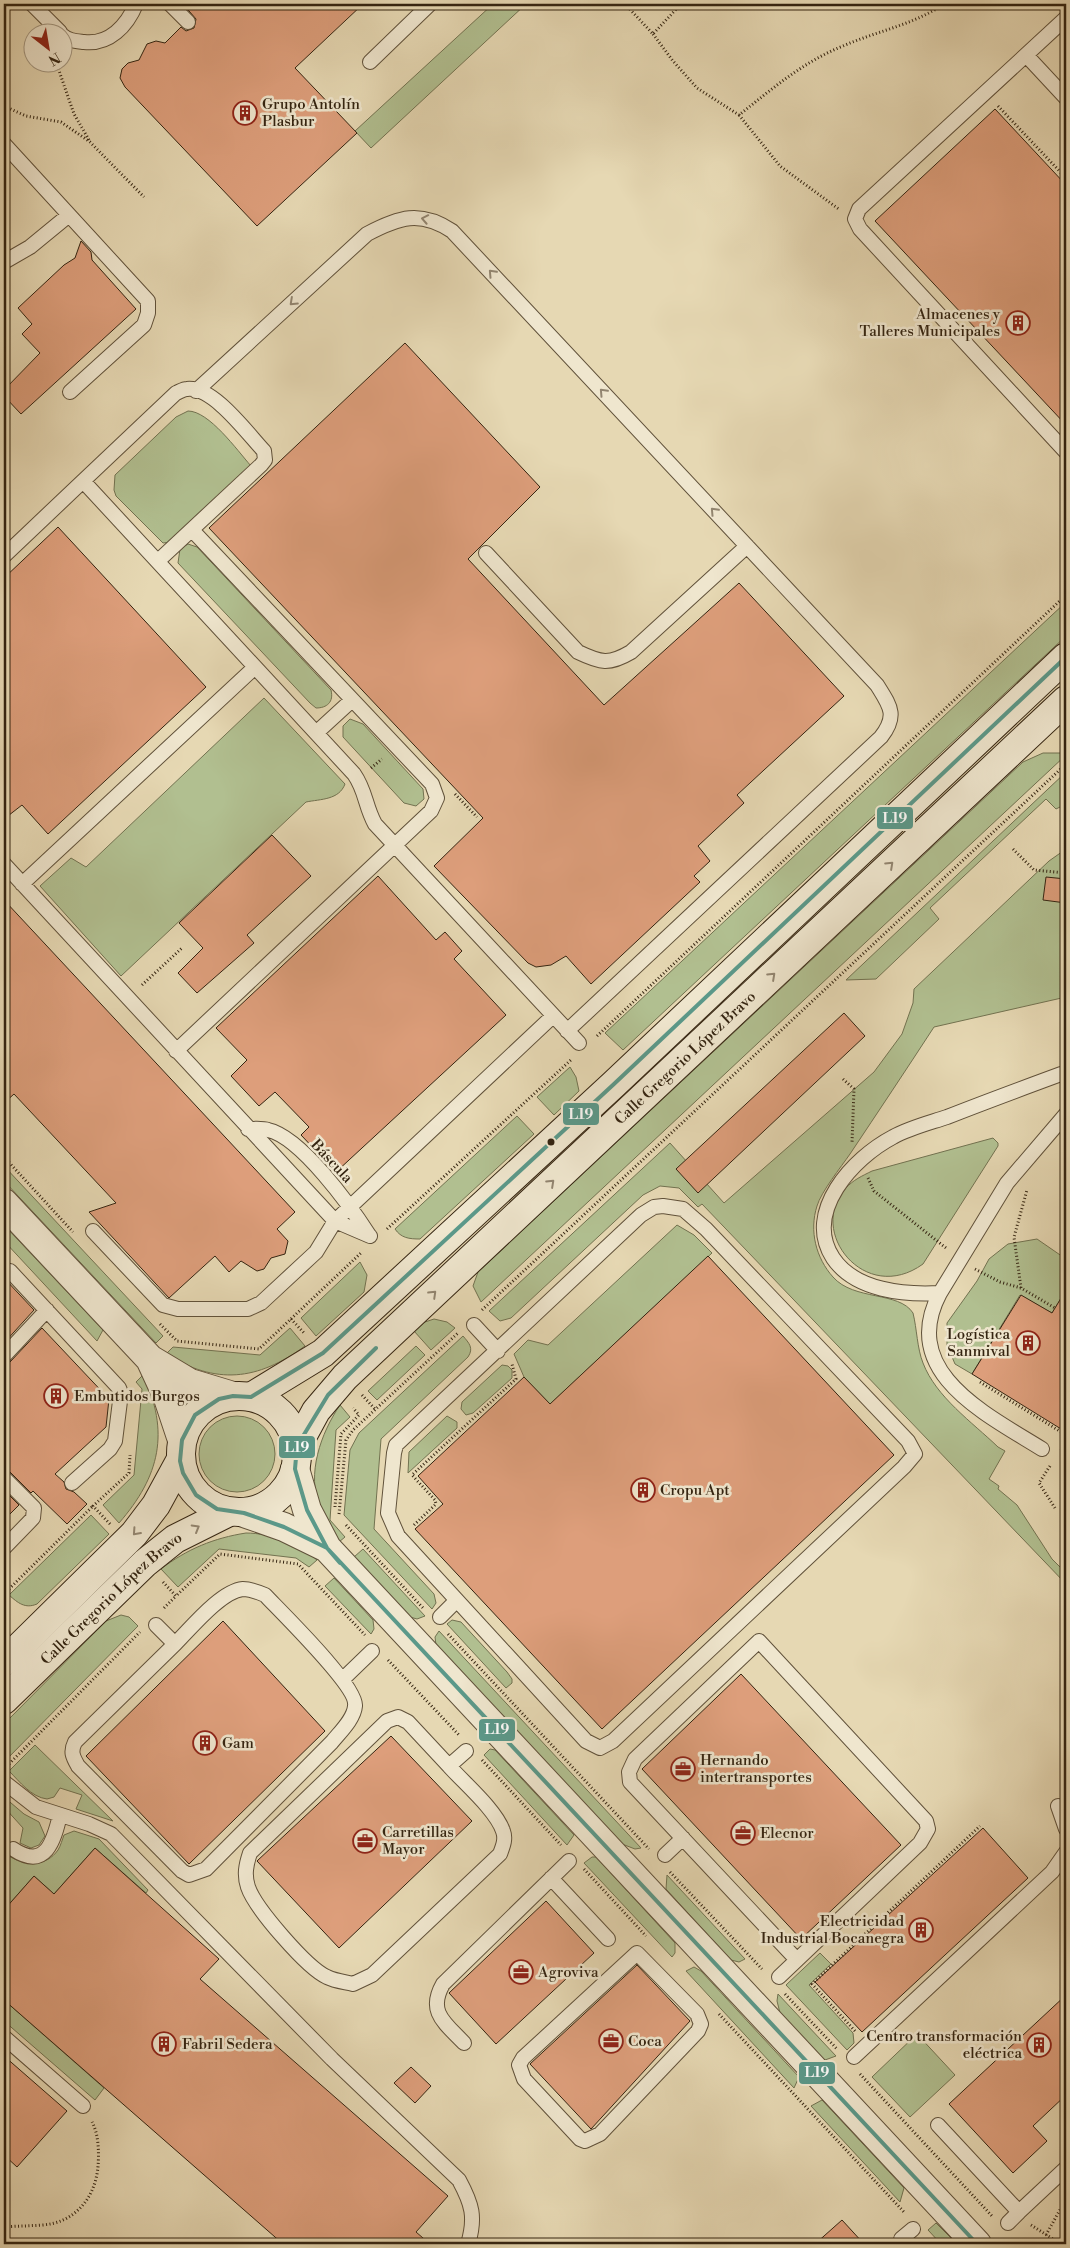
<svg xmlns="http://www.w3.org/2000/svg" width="1070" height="2248" font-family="'Libre Bodoni',serif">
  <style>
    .green { fill: #b1bf90; stroke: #727250 }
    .building { fill: #dd9e7b; stroke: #342411 }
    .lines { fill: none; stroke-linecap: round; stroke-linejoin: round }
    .service-casing { stroke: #60513a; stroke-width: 16 }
    .minor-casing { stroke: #60513a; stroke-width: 30 }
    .secondary-casing { stroke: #342411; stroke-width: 30 }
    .path { stroke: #342411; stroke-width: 3; stroke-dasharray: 1 2.5; stroke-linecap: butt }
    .service { stroke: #efe6ce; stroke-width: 14 }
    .minor { stroke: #efe6ce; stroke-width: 28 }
    .secondary { stroke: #efe6ce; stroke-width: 28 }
    .bus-1-casing { stroke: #efe6ce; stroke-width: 8 }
    .bus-1 { stroke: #5b998a; stroke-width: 4 }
    .oneway { stroke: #928570 }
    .bus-dot { fill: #342411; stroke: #efe6ce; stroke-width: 2 }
    .labels { text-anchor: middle; stroke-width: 5; stroke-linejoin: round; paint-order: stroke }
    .poi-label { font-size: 15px; fill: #342411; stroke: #efe6ce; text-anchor: start }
    .street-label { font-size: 15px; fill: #342411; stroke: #efe6ce }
    .line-badge { stroke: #efe6ce; stroke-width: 2 }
    .badge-label { font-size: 14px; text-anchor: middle; font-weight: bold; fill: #fff }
  </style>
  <rect width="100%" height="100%" fill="#e6d8b3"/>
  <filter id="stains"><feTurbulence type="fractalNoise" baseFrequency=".004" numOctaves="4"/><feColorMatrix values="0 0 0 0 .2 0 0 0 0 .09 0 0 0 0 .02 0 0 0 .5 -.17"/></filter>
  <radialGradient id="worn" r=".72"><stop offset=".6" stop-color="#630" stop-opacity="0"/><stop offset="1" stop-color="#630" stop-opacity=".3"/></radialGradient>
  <path class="green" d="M493,4H526L371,148L355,131Z
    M188,411C209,411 237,450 251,466L171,542L163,543L116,496L114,490L115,475L176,417Z
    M188,544L197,547L331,690C334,702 327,708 316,708L310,703L178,563L180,549Z
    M1066,602V636L623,1050L605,1033Z
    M264,698L345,784C339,800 321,799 306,802L121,976L40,886L71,858L86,867Z
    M350,719L363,724L423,789L424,799L416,806L404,803L343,737V726Z
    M1043,753H1060L1066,755L481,1302L473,1286L478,1272L1023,762Z
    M1066,772V810L1060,807L1056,809L1046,799L930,908L939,919L876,979L846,980Z
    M1066,849V997L934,1027C906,1070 878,1112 850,1154C841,1167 821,1192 817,1206C809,1231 816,1258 833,1277C854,1301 899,1291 913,1313C917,1329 917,1348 923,1363C936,1397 972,1422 998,1447L1005,1451L989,1479L999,1486L998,1489L1017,1505L1052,1559L1066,1573V1584L702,1204L698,1207L679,1188L660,1186L643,1195L511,1318L500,1321L489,1311L670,1143L724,1203L874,1072L902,1034L913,1003L914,989L1049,861Z
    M570,1067L576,1077L579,1091L554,1115L537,1097Z
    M517,1116L534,1134L420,1239C409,1239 401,1238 395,1229Z
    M993,1138L998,1143V1146L923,1264C865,1306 806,1231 846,1188C853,1180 862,1176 872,1171Z
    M4,1166L163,1336L156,1343L4,1181Z
    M4,1225L103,1330L97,1341L4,1241Z
    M677,1225L694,1235L712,1253L550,1404L524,1377L514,1354L528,1340L548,1345Z
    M1037,1239L1066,1259V1290L1052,1313L1020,1295L972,1374L955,1364L947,1345V1323L977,1281L989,1259L1008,1244Z
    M360,1262L367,1275L364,1292L316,1336L301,1318Z
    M434,1319L447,1322L455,1328L431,1350L414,1331L422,1323Z
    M290,1328L305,1346C257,1381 216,1385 166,1354L173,1347L260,1355Z
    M463,1336C469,1343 474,1348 468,1357L381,1439L374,1529L434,1594L436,1603L432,1609L344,1515L350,1450L359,1433Z
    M416,1346L425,1355L377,1400L368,1391Z
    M502,1365L508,1366L512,1370V1378L473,1413L466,1415L461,1409L462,1402Z
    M143,1375C170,1432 160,1476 119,1523L103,1505L134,1475L142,1389L136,1382Z
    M340,1405L350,1417L336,1430L330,1520L345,1537L339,1542C333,1531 325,1519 320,1508C306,1474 321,1433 340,1405Z
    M199 1454a38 38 0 1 1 76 0a38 38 0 1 1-76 0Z
    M447,1416L457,1422V1428L408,1473L409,1452Z
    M91,1515L109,1534L37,1604C25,1609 18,1603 9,1595Z
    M246,1533C271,1533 298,1544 317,1560L309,1567L296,1558L219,1549L178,1587L161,1569C187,1549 214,1538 246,1533Z
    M363,1549L425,1616L417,1619L410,1617L354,1557Z
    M334,1578L373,1620L374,1629L371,1634L325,1586Z
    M121,1615L129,1617L138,1626L4,1762V1724L106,1621Z
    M452,1620L461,1622L507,1672L512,1679V1683L506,1688L447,1624Z
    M439,1631L641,1848L635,1849L622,1844L436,1645L435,1637Z
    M35,1745L113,1821L76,1809L82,1795L60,1788L54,1797L47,1799C31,1797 20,1782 9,1771Z
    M490,1749L495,1750L574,1835L567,1845L484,1755Z
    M4,1797L24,1814L39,1822L45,1836L39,1845L31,1848L20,1843L23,1828L4,1807Z
    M74,1831L99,1839L148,1890L146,1893L95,1848L54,1894L34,1876L4,1910V1859L9,1856C25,1866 46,1867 58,1850C61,1845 62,1840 64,1835Z
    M592,1857H596L675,1943V1953L672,1957L584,1863Z
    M667,1875L745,1959L739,1962L731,1960L666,1889Z
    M820,1953L831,1964L809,1985L853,2033L854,2043L847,2050L786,1985Z
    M694,1967L701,1971L799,2077L794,2088L686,1971Z
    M778,1994L836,2056L825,2060L820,2056L780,2013L777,2001Z
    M4,2000L104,2088L95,2100L4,2021Z
    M917,2034L955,2075L910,2117L872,2077Z
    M822,2100L904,2188L900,2202L811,2106Z
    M936,2223L957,2244H941L928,2230Z"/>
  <path class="building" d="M183,4H363L295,68L357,133L257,226L125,87L120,78L122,69L128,63L139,60L147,44L156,41L165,43L181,27L186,31L194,28L196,19Z
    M995,109L1066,185V425L875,221Z
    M81,241L91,252L92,260L136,309L21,414L4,396V390L40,353L22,334L32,324L18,308L64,265L75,258Z
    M405,343L540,487L468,559L604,705L739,583L844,696L737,795L744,803L698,846L710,861L694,876L700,882L591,984L566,956L551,965L536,967L528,963L434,866L483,818L209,528Z
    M58,527L206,687L48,834L22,805L4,819V578Z
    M272,835L311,876L247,935L254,943L197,993L178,973L203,948L179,923Z
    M378,876L436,940L445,932L462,951L454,959L506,1015L336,1172L301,1135L309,1127L275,1092L259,1106L231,1076L247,1060L216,1028Z
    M1046,877L1066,879V903L1043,900Z
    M4,900L295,1212L277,1229L288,1241L285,1254L271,1258L264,1269L257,1271L241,1261L229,1272L215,1256L169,1298L89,1212L116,1203L14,1094L4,1103Z
    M844,1013L865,1036L698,1193L676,1169Z
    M708,1256L894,1455L602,1729L415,1529L443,1504L418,1476L524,1377L550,1404Z
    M4,1278L34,1310L4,1343Z
    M1066,1290V1432L972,1374L1021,1295L1052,1313Z
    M42,1328L109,1399L106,1427L55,1474L64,1482L66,1489L74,1492L87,1504L67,1524L33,1491L31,1493L10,1472L4,1469V1365L10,1362Z
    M4,1490L19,1505L4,1520Z
    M223,1621L325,1731L189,1864L86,1756Z
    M741,1674L901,1845L801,1939L642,1769Z
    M391,1736L472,1821L339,1948L257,1861Z
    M983,1828L1028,1878L862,2032L815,1982Z
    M95,1848L219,1959L200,1979L448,2196L416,2232L430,2244H283L4,2000V1910L34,1876L54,1894Z
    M546,1901L594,1953L496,2044L449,1993Z
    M637,1965L690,2021L591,2129L530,2064Z
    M1066,1995V2095L1033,2126L1047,2141L1013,2173L949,2104Z
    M4,2056L67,2111L17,2167L4,2155Z
    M411,2067L431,2086L415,2103L394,2083Z
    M842,2220L864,2244H815Z"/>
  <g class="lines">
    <g class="service-casing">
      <path id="service" d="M32,4L60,32
        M170,4L188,22
        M1066,18L859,209L855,219L860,229L1066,452
        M62,35C69,41 75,41 84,42C109,45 127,26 136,4
        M1026,55L1066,98
        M370,62L430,4
        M4,144L148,301V313L144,325L70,392
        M4,262L30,247L69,215
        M196,391L367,234C399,217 420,210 452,231L877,685C890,706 898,715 881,737L567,1031
        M83,481L176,393C179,392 183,389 187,389C213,386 247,433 264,451L265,460L261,465L158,561
        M486,553L578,652C601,663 609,665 631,652L747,546
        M4,556L83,481L354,774C366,791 365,806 375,824L579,1043
        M316,733L352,700
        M4,864L335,1221L370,1236
        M22,884L255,667
        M176,1051L431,811L437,798L432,784L192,530
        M248,1129C255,1129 262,1128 268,1130C301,1137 351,1207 369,1235
        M663,1206L683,1209L706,1229L908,1441L915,1454L904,1467L613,1741L600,1748L586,1741L398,1536L388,1513L394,1453L396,1445L641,1215L654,1207Z
        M93,1231L163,1305L178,1309H248L261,1303L316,1252L335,1221L553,1016
        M10,1271L119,1388L121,1393L115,1441L110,1449L72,1483
        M940,1293C905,1295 855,1291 833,1258C803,1212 853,1158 893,1137C909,1128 929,1123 947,1117C985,1102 1023,1088 1061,1074L1066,1075
        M474,1325L498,1351
        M4,1356L47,1310
        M1042,1449C986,1414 898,1372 940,1293L1007,1183L1066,1114
        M4,1478L34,1508L33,1518L4,1548
        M440,1617L456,1601
        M156,1625L175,1644L75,1742C70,1752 73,1757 78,1766L182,1871L189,1875L206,1869L332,1742C340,1732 354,1719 355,1706C358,1687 281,1612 265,1595C258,1592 251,1589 243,1589C221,1591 191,1628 175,1644
        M343,1679L372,1651
        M449,1766C464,1783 496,1810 503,1831C506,1839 503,1846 500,1854L372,1975L353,1984C345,1982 335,1981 327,1977C307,1968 255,1908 248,1887C244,1875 246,1865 250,1853L387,1721L398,1717L408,1722L449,1766L466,1751
        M4,1782L36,1807L89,1824L111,1834L332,2059L459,2180C472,2204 476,2217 468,2244
        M1058,1806L1066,1829
        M13,1849C46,1871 54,1840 60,1815
        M665,1855L683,1838
        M551,1878L608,1939
        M637,1953L697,2014L701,2024L698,2031L600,2134L585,2141L580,2139L524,2079L519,2065L523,2058Z
        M779,1977L920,1843L928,1829L926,1821L759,1641L635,1759L629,1772L630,1782L797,1960
        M4,2037L83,2106
        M464,2043C445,2023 427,2012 443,1984L569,1861
        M854,2057L1052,1872L1066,1852
        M938,2125L1019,2212L1066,2168
        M1008,2223L1019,2212
        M901,2244V2239L913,2229"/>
    </g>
    <g class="minor-casing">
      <path id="minor" d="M4,1203L150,1359L190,1383L233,1396
        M150,1359L168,1398L182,1440
        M295,1469L307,1510L327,1548L977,2244
        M244,1513L284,1527L327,1548"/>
    </g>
    <g class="secondary-casing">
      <g id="secondary">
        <circle cx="239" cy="1454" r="58"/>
        <path d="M251,1397L323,1353L614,1084L1066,657"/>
        <path id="s1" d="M297,1446L316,1411L345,1377L1066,700"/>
        <path d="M4,1662L134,1534L156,1505L180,1461"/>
        <path id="s2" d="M4,1700L145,1563L175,1539L229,1512"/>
      </g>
    </g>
    <path class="path" d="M625,4L653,34L681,4
      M653,34L673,61L697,88L739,115C772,89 803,62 843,46C877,31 913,25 944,4
      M56,62L74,114L89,140
      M4,106L26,116L61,122L90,142L144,197
      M998,106L1066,178
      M739,115L780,166L840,210
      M371,768L382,759
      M455,794L477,817
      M1013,849L1034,870L1066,873
      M142,985L183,947
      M597,1036L1066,595
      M843,1079L854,1089L852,1143
      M4,1157L73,1232
      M868,1178L874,1191L946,1248
      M387,1229L572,1059
      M4,1248L9,1254
      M975,1269L1000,1282L1021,1288L1055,1308
      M1021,1288L1014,1237L1027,1190
      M482,1310L1066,764
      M291,1319L305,1334
      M160,1324L177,1341L259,1349L362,1252
      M980,1382L1066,1435
      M362,1395L375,1409
      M1061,1450L1066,1442
      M1050,1466L1039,1483L1055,1508
      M335,1507L341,1434L359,1415L353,1408
      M339,1514L346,1440L353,1430L458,1333
      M110,1524L93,1506L129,1473L130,1455
      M346,1525L423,1608
      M414,1525L436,1504L435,1500L412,1475L516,1379L512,1364
      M163,1582L176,1596L220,1554L298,1564L365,1635
      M4,1594L93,1506
      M164,1608L176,1596
      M448,1634L649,1849
      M388,1660L459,1735
      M482,1760L561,1845
      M9,1764L140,1632
      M584,1869L646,1936
      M670,1872L762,1969
      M785,1994L837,2049
      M719,2014L904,2212
      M855,2031L812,1984L980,1826
      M860,2074L992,2216
      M1031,2225L1053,2239L1050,2244
      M4,2227C17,2226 29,2226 42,2225C75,2223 95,2198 98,2167C99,2153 99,2135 92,2122
      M4,2227L10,2244
      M1046,2235L1066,2199
      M929,2239L934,2244"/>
    <use href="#service" class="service"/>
    <use href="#minor" class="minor"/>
    <use href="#secondary" class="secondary"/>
    <g class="bus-1-casing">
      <path id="bus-1" d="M340,1563L327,1548L307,1510L295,1469L297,1446L328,1395L376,1348
        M977,2244L327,1548L284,1527L244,1513L217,1509L196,1495L183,1473L180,1461L182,1440L195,1415L219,1399L233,1396L251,1397L323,1353L614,1084L1066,657"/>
    </g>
    <use href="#bus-1" class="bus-1"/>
  </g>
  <defs><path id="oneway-chevron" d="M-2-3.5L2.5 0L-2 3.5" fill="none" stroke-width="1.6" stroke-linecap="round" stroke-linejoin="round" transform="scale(1.25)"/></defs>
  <g class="oneway">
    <use href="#oneway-chevron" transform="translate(425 219) rotate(-169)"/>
    <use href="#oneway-chevron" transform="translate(492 273) rotate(-133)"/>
    <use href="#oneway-chevron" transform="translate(293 302) rotate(137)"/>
    <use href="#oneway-chevron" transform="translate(603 392) rotate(-133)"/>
    <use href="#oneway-chevron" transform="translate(714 511) rotate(-133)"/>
    <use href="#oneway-chevron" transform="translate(890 865) rotate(-43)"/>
    <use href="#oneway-chevron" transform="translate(772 976) rotate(-43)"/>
    <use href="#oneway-chevron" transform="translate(551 1183) rotate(-43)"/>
    <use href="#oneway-chevron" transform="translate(433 1294) rotate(-44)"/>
    <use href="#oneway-chevron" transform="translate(196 1528) rotate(-30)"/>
    <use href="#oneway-chevron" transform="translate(136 1532) rotate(132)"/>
  </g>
  <defs>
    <g id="building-ring" transform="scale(1.25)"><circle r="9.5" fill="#efe6ce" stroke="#8f2418" stroke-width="1.5"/><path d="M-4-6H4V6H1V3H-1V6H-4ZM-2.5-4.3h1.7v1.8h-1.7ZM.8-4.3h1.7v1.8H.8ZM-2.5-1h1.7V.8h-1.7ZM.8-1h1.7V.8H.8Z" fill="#8f2418"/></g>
    <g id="office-ring" transform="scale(1.25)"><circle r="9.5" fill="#efe6ce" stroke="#8f2418" stroke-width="1.5"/><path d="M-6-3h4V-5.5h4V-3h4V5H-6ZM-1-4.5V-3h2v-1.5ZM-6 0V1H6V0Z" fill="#8f2418"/></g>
  </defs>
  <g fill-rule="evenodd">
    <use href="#building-ring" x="245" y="113"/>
    <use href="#building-ring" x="1018" y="323"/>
    <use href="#building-ring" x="1028" y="1343"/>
    <use href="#building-ring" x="56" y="1396"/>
    <use href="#building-ring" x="643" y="1490"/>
    <use href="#building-ring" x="205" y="1743"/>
    <use href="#office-ring" x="683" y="1769"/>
    <use href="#office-ring" x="743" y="1833"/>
    <use href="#office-ring" x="365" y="1841"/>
    <use href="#building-ring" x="921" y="1930"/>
    <use href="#office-ring" x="521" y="1972"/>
    <use href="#office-ring" x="611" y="2041"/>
    <use href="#building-ring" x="164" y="2044"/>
    <use href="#building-ring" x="1039" y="2045"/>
  </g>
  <circle class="bus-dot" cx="551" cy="1142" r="4.5"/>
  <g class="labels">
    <g class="poi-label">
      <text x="262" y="109">Grupo Antolín<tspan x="262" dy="17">Plasbur</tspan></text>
      <text x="1000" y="319" text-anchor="end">Almacenes y<tspan x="1000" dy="17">Talleres Municipales</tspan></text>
      <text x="1010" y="1339" text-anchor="end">Logística<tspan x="1010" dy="17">Sanmival</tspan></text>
      <text x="74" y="1401">Embutidos Burgos</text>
      <text x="660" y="1495">Cropu Apt</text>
      <text x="222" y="1748">Gam</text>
      <text x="700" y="1765">Hernando<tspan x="700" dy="17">intertransportes</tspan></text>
      <text x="382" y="1837">Carretillas<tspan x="382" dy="17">Mayor</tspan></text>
      <text x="760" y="1838">Elecnor</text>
      <text x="904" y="1926" text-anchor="end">Electricidad<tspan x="904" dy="17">Industrial Bocanegra</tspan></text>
      <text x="538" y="1977">Agroviva</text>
      <text x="1022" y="2041" text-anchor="end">Centro transformación<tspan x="1022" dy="17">eléctrica</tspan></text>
      <text x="628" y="2046">Coca</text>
      <text x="182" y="2049">Fabril Sedera</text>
    </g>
    <g class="street-label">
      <text dy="5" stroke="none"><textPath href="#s1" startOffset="551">Calle Gregorio López Bravo</textPath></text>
      <text transform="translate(332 1161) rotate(47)" y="5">Báscula</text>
      <text dy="5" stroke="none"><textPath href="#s2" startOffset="148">Calle Gregorio López Bravo</textPath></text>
    </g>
  </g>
  <g class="line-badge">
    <rect x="876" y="806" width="38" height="24" rx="5" fill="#5b998a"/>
    <rect x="562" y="1102" width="38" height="24" rx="5" fill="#5b998a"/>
    <rect x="278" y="1435" width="38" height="24" rx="5" fill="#5b998a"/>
    <rect x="478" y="1718" width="38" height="24" rx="5" fill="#5b998a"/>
    <rect x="798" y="2061" width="38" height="24" rx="5" fill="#5b998a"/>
  </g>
  <g class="badge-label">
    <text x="895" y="823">L19</text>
    <text x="581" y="1119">L19</text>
    <text x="297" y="1452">L19</text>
    <text x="497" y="1734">L19</text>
    <text x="817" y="2077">L19</text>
  </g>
  <rect width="1070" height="2248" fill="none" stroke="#e6d8b3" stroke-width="20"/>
  <rect x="5" y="5" width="1060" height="2238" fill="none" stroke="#342411" stroke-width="2.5"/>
  <rect x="10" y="10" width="1050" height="2228" fill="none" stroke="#342411"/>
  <g transform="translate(48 48) rotate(149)"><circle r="24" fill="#efe6ce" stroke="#a49882"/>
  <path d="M0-4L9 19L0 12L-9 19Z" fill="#8f2418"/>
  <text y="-8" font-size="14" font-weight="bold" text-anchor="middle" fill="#342411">N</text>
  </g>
  <rect width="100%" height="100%" filter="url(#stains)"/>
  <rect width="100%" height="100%" fill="url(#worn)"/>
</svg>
